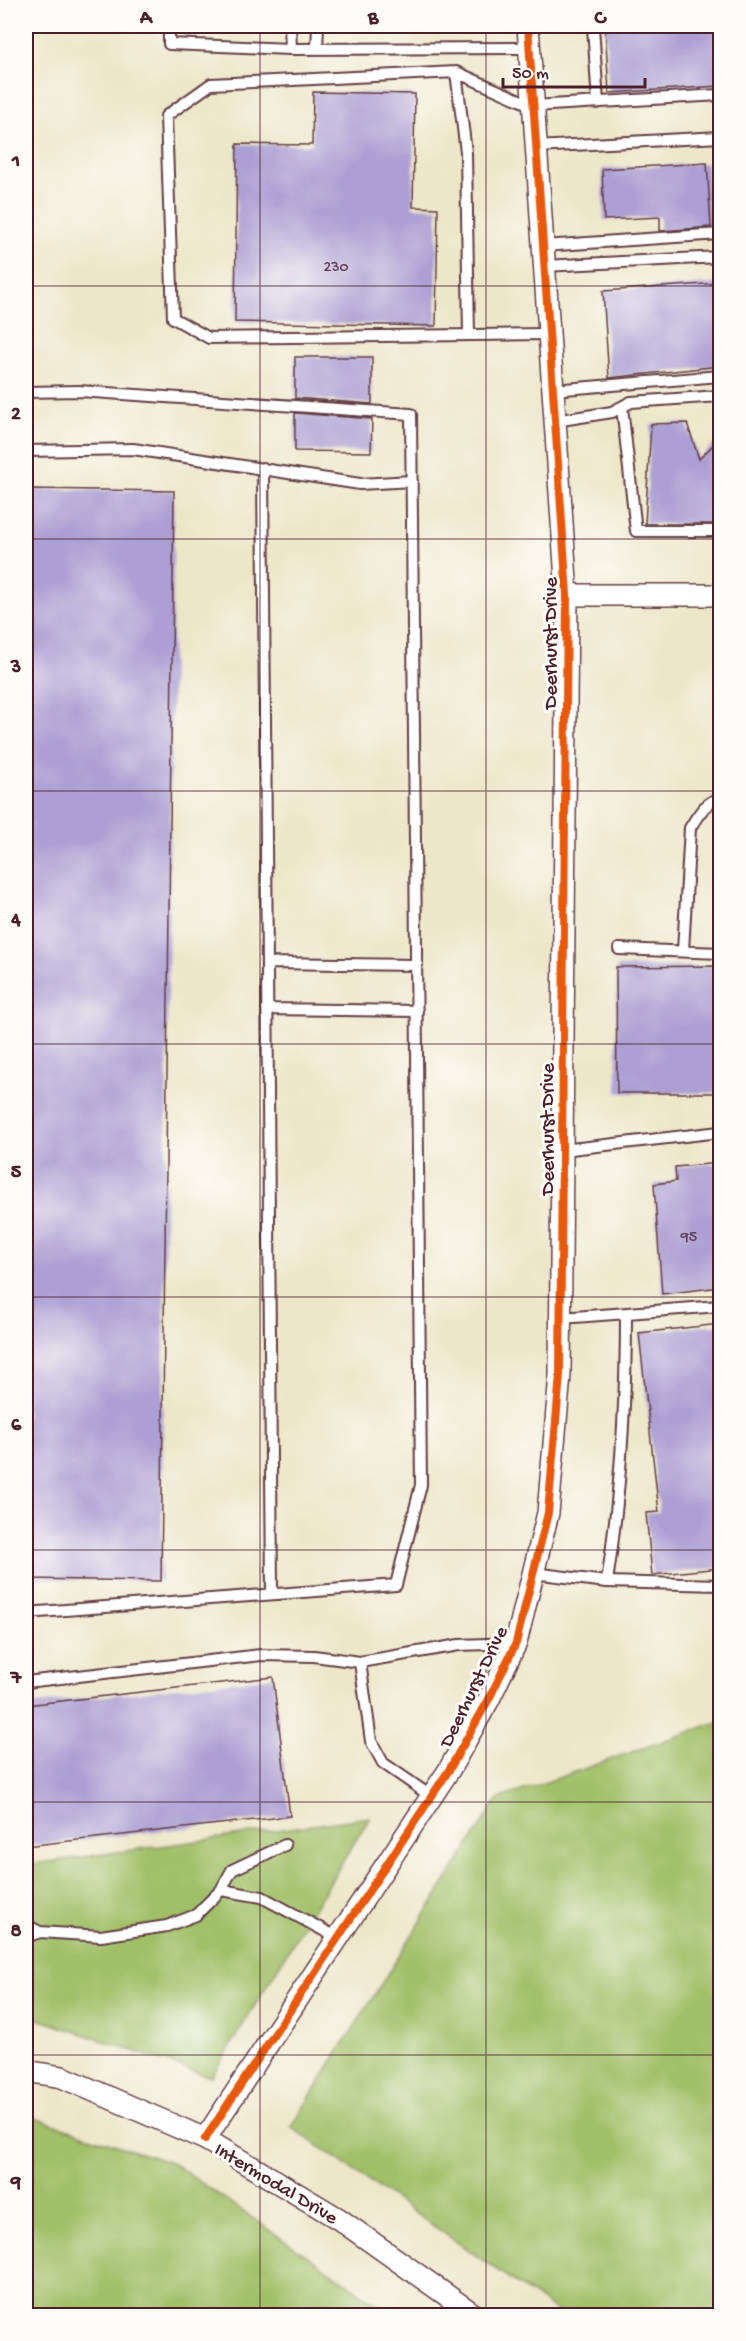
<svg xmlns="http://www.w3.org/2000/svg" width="746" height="2341" font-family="'Gochi Hand',sans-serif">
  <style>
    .green { fill: #a0c068; stroke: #75704a; stroke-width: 1.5 }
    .building { fill: #ab9fd3 }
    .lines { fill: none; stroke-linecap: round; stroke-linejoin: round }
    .service-casing { stroke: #623d43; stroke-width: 14 }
    .minor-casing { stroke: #623d43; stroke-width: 24 }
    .service { stroke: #fff; stroke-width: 10 }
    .minor { stroke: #fff; stroke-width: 21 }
    .cycleway-casing { stroke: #fdfcf7; stroke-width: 11 }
    .cycleway { stroke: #e8590c; stroke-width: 8 }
    .grid { fill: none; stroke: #4a1f2b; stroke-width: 1.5; stroke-opacity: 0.55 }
    .labels { text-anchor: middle; stroke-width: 6; stroke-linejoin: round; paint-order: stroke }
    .number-label { font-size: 16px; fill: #623f55 }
    .street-label { font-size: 20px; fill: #4a1f2b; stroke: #fdfcf7 }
    .neatline { fill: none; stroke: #4a1f2b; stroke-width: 2 }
    .grid-label { font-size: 20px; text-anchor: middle; font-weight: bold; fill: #4a1f2b }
  </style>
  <rect width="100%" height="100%" fill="#fdfcf7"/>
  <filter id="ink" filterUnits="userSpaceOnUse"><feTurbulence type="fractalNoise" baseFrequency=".0167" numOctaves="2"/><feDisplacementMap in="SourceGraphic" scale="12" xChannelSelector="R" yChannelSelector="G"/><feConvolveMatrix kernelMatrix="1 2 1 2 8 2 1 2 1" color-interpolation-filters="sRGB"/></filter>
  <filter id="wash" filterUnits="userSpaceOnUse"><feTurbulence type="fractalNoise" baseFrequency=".008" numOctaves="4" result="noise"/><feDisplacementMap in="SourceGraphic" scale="24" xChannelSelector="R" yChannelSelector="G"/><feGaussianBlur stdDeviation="1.35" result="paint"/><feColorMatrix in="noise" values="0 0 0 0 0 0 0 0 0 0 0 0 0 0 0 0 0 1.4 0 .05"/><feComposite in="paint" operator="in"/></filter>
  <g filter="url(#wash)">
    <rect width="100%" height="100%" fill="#ede6c9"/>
    <path class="green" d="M720,1721V2315H562L291,2127L498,1799Z
      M370,1817L211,2077L26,2015V1865Z
      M26,2115L174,2164L393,2315H26Z"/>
    <g id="blocks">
      <path class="building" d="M605,26H720V86L609,93Z
        M313,92L415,94L413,207L438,208L436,326L235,322L237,144L312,145Z
        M707,163L711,227L660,231V217L604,220L602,169Z
        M720,283V366L609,378L603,291Z
        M295,357H372V404L295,398Z
        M295,413L372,419L371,452L295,451Z
        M687,423L699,459L720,438V524H645L651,424Z
        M26,489L174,491L161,1581L26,1579Z
        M720,966V1093H617L616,967Z
        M720,1163V1287L662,1294L654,1184L676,1181L675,1167Z
        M720,1324V1568L652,1575L646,1513L659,1512L639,1333Z
        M273,1677L290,1816L26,1846V1705Z"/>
    </g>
  </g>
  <g filter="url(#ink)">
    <use href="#blocks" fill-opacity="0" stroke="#623d43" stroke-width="1.5"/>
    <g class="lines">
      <g class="service-casing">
        <path id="service" d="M169,26V44L291,49L529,48
          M290,26L291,49
          M593,26L598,103
          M317,49L318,26
          M456,72L466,152L469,335
          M536,147L720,137
          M543,246L720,234
          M544,266L720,257
          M549,334L209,338L173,318L166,116L211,84L456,72L533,106L720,95
          M553,390L720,376
          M26,392L79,391L411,414L421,1485L396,1585L26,1613
          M622,407L636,531H720
          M555,421L612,412L631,402L720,396
          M26,451L133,449L360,484L412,481
          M263,468L272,1592
          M619,949L720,953
          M683,951L690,828C697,817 706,800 720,799
          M267,963L417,965
          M267,1009L417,1011
          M562,1150L720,1132
          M626,1315C626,1407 621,1490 607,1582L720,1585
          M561,1318L720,1306
          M533,1573L607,1582
          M360,1662L371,1741L383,1763L432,1797
          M26,1682L261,1655L314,1656L360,1662L459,1645L516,1643
          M221,1890L232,1870L285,1845
          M26,1925L40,1932
          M26,1937L40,1932L101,1936L167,1926L196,1915L221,1890L262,1897L338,1938"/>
      </g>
      <g class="minor-casing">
        <path id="minor" d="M567,595H720
          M26,2071L62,2077L205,2139L339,2219L476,2316
          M205,2139L449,1770L489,1699L516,1643L548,1513L560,1375L567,595L528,26"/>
      </g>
      <use href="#service" class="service"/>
      <use href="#minor" class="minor"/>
      <g class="cycleway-casing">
        <path id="cycleway" d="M205,2139L449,1770L489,1699L516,1643L548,1513L560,1375L567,595L528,26"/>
      </g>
      <use href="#cycleway" class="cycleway"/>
    </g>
  </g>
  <path class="grid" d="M260,26V2316M486,26V2316M26,286H720M26,539H720M26,791H720M26,1044H720M26,1297H720M26,1550H720M26,1802H720M26,2055H720"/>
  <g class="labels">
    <g class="number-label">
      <text x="336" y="271">230</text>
      <text x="689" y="1241">95</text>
    </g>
    <g class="street-label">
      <text transform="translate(549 643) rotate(-90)" y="7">Deerhurst Drive</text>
      <text transform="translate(546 1129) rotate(-90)" y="7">Deerhurst Drive</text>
      <text transform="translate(472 1686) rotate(-64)" y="7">Deerhurst Drive</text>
      <text transform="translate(277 2182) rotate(31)" y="7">Intermodal Drive</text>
    </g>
  </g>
  <rect width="746" height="2341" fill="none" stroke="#fdfcf7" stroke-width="66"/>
  <path d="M503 78v9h142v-9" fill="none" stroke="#4a1f2b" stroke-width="3"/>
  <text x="512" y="78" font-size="18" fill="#4a1f2b" stroke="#fdfcf7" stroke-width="4.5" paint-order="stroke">50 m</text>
  <rect x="33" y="33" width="680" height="2275" class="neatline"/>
  <g class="grid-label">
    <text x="146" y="23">A</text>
    <text x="373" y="23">B</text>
    <text x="600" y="23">C</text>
    <text x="16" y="166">1</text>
    <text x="16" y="419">2</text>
    <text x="16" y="672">3</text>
    <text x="16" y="925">4</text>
    <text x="16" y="1177">5</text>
    <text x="16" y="1430">6</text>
    <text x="16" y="1683">7</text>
    <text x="16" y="1936">8</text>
    <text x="16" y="2188">9</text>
  </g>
</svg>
